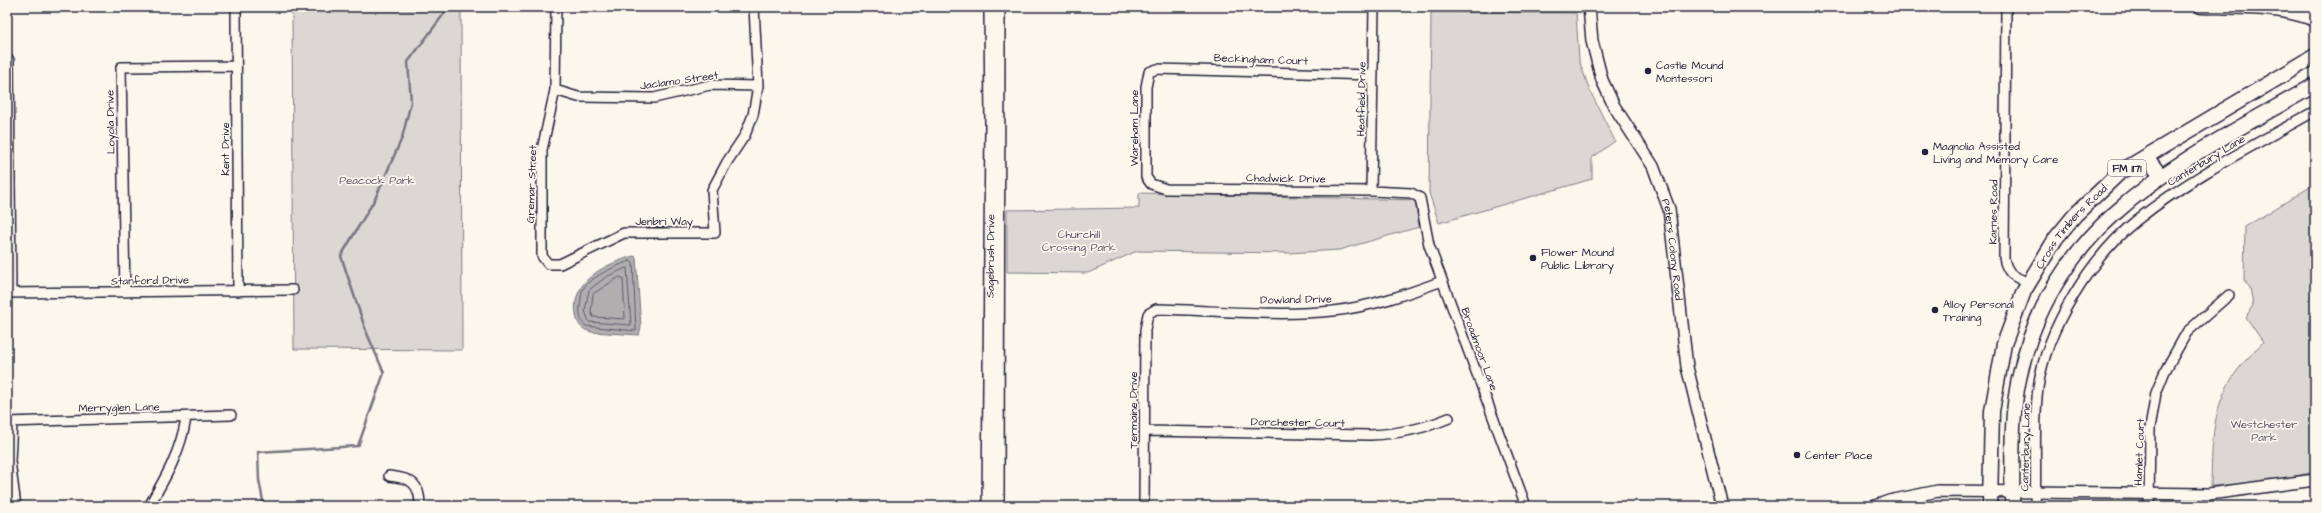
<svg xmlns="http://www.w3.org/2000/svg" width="2322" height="513" font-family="'Architects Daughter',sans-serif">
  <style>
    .green { fill: #dbd8d3; stroke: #7e7d87 }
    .water { fill: #b1aeb0; stroke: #787681 }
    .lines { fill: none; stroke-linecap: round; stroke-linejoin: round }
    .shore { stroke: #5b5a6a; stroke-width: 1 }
    .stream { stroke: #787681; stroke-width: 2.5 }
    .minor-casing { stroke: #22223b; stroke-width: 12 }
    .tertiary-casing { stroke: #22223b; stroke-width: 14 }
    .secondary-casing { stroke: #22223b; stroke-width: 15 }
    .primary-casing { stroke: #22223b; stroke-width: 17 }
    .minor { stroke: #fbf7ec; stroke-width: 9 }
    .tertiary { stroke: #fbf7ec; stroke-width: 11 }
    .secondary { stroke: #fbf7ec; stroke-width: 12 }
    .primary { stroke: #fbf7ec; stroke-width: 14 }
    .poi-dot { fill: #22223b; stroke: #fbf7ec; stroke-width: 1.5 }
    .labels { text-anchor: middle; stroke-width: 3.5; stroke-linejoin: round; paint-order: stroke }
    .shield { fill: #fbf7ec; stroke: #636270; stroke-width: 1 }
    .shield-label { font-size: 10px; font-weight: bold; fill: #22223b }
    .street-label { font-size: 11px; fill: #22223b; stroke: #fbf7ec }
    .poi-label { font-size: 11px; fill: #22223b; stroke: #fbf7ec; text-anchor: start }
    .park-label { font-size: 11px; fill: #505061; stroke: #fbf7ec }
  </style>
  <rect width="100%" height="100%" fill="#fbf7ec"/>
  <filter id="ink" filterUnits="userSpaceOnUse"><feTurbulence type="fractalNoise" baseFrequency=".025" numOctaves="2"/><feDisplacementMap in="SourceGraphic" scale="8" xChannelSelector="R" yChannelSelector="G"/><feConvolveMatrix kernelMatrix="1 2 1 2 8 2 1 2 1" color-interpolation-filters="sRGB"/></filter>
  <g filter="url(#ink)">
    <path class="green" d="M292,8L461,10L462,350L294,349Z
      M1431,12L1576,13L1579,60L1590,91L1615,141L1592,158V179L1439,223L1429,193Z
      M2315,184V472L2260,483L2211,486C2212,449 2211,412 2231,380C2239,366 2252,354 2263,342L2246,317L2253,305L2250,288L2244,280L2245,227Z
      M1139,193L1415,200L1419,227L1339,250L1289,253L1137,251L1088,273L1007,272V210L1139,208Z"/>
    <path class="water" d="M633,256L636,257L641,327L639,335L591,332C581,329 578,325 576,315C570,280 606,264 633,256Z"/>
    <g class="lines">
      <path class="shore" d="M630,261L633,263L636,331L586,326C580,321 579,314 580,306C581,301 581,295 582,291C587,278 618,265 630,261Z
        M627,268L631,325L589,322L585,311L589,290L606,277Z
        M620,277L623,278L625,319L593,317L591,311L593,294Z"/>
      <path class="stream" d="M260,506L263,501L259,480L258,452L358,446L384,373L366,331L341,256L375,199L402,138L411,102L408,62L449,7"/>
      <g class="minor-casing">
        <path id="minor" d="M236,7L238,291
          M556,7L555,90L542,150V256L548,264H560L624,233H715L712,190L727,162L745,135L753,115L758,86L754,7
          M2006,7L2004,258C2007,274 2014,277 2029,283
          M7,60H9L11,293
          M1373,75L1157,69L1149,72L1146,87V177L1151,184L1166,189L1371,191L1411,193L1420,198L1429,245L1526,506
          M555,90L578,97L654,98L710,85L758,86
          M1371,191L1374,7
          M125,292L121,67L236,66
          M7,293L293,290
          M7,422L231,415
          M12,422L10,461L16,506
          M1145,431L1370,435C1398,434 1423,429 1449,418
          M389,476C410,478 420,482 420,506
          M149,506C166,477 181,451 186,418
          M1144,506L1145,330L1148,314L1156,309C1214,310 1275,317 1333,311C1370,307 1407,294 1442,281
          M2035,506C2037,467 2033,427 2038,388C2046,329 2091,257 2137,220C2192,176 2255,145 2315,111
          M2149,506L2150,428L2156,393L2165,371L2187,332L2229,295"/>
      </g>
      <g class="tertiary-casing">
        <g id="tertiary">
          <path id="s1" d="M1589,7L1592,41L1602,80L1614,106L1653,166L1669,209L1687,367L1722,506"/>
          <path id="s2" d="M988,506L991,124L990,13L992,7"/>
          <path d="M998,506L999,7"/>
          <path d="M1875,506L1889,501L1938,491L2209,494L2315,480"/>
        </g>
      </g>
      <g class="secondary-casing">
        <path id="secondary" d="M2201,7C2240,8 2279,6 2315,20"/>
      </g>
      <g class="primary-casing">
        <g id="primary">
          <path d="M2146,157L2161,176"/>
          <path id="s3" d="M1990,506L1992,411L2004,344L2024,291L2056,238L2075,215L2120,172L2315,56"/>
          <path d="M2012,506C2013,464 2010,420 2019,379C2052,218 2186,159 2315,85"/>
        </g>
      </g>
      <use href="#minor" class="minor"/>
      <use href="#tertiary" class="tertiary"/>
      <use href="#secondary" class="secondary"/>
      <use href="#primary" class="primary"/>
    </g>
  </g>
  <g class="poi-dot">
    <circle cx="1648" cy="71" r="4"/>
    <circle cx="1925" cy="152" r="4"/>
    <circle cx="1533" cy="258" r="4"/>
    <circle cx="1935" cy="310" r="4"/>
    <circle cx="1797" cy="455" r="4"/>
  </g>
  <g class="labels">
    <rect class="shield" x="2108" y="160" width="38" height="16" rx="3"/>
    <g class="shield-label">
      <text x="2127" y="172">FM 1171</text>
    </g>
    <g class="street-label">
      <text transform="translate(1261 59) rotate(2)" y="4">Beckingham Court</text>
      <text transform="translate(679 80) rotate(-8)" y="4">Jaclamo Street</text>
      <text transform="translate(1361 99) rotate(-89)" y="4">Heatfield Drive</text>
      <text transform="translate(110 122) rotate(-91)" y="4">Loyola Drive</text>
      <text transform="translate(1134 128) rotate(-90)" y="4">Wareham Lane</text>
      <text transform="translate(225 149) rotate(-90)" y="4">Kent Drive</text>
      <text transform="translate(2206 160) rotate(-31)" y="4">Canterbury Lane</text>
      <text transform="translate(1286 178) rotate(1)" y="4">Chadwick Drive</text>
      <text transform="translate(531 184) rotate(-88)" y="4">Gremar Street</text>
      <text transform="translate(1993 212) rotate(-89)" y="4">Karnes Road</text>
      <text x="664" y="225">Jenbri Way</text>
      <text dy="4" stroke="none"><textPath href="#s3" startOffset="300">Cross Timbers Road</textPath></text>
      <text dy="4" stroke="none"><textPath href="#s1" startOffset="261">Peters Colony Road</textPath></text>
      <text dy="4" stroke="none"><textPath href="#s2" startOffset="250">Sagebrush Drive</textPath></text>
      <text transform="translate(150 280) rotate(-1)" y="4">Stanford Drive</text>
      <text transform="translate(1296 299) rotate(-1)" y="4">Dowland Drive</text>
      <text transform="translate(1480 349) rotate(70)" y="4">Broadmoor Lane</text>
      <text transform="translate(119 407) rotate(-1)" y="4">Merryglen Lane</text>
      <text transform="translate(1133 410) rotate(-90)" y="4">Termaine Drive</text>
      <text transform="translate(1298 422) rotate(1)" y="4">Dorchester Court</text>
      <text transform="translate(2025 447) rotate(-89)" y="4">Canterbury Lane</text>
      <text transform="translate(2139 452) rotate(-88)" y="4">Hamlet Court</text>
    </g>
    <g class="poi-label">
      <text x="1656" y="69">Castle Mound<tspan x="1656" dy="13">Montessori</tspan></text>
      <text x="1933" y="150">Magnolia Assisted<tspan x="1933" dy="13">Living and Memory Care</tspan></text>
      <text x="1541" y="256">Flower Mound<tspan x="1541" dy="13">Public Library</tspan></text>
      <text x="1943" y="308">Alloy Personal<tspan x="1943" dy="13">Training</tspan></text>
      <text x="1805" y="459">Center Place</text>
    </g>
    <g class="park-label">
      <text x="377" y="184">Peacock Park</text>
      <text x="1079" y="238">Churchill<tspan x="1079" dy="13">Crossing Park</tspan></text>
      <text x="2264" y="428">Westchester<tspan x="2264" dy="13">Park</tspan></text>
    </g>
  </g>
  <rect width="2322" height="513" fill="none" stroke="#fbf7ec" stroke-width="24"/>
  <rect x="12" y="12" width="2298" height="489" fill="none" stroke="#22223b" stroke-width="1.5" filter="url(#ink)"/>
</svg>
